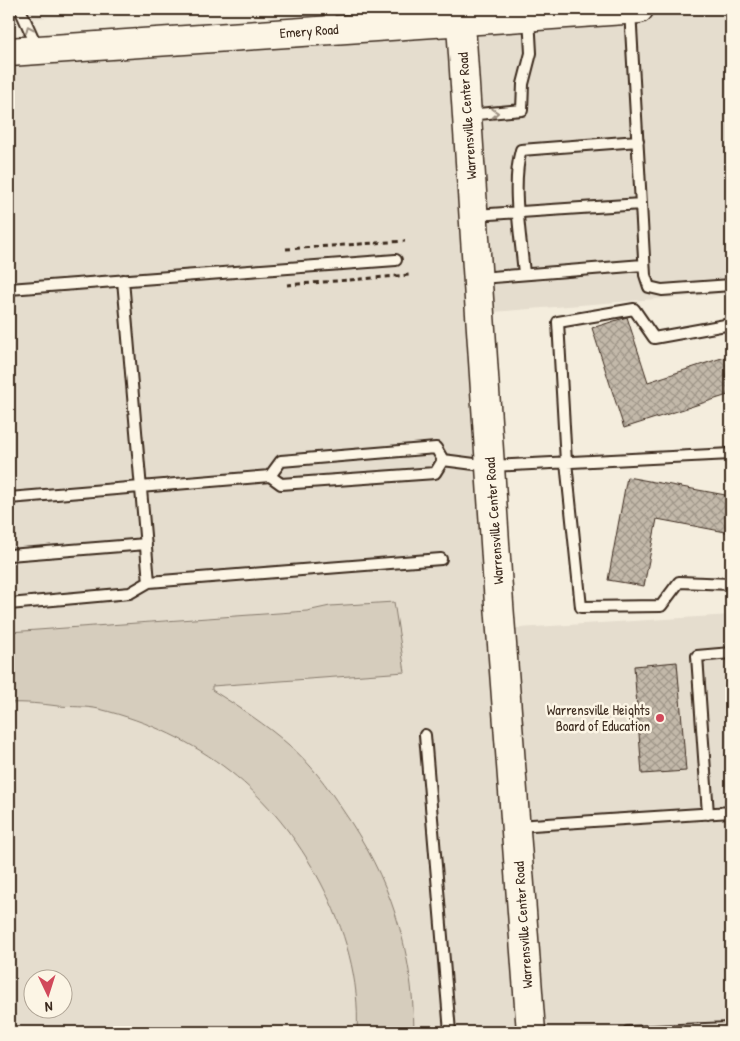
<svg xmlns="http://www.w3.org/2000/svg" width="740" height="1041" font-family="'Patrick Hand',sans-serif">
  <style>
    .built { fill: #e5ddce; fill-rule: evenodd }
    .green { fill: #d6cdbd; stroke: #887c6e }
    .building { fill: url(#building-cross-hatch); stroke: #3b2a1e }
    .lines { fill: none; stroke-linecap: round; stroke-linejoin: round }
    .lane-casing { stroke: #3b2a1e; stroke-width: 14 }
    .secondary-casing { stroke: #3b2a1e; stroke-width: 31 }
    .primary-casing { stroke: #3b2a1e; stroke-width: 31 }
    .path { stroke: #3b2a1e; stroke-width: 3; stroke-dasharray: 5 4; stroke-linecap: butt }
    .lane { stroke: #fcf5e5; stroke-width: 10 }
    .secondary { stroke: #fcf5e5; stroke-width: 28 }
    .primary { stroke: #fcf5e5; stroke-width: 28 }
    .oneway { stroke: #9c9082 }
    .poi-dot { fill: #d1495b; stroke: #fcf5e5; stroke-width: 2 }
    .labels { text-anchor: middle; stroke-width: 5; stroke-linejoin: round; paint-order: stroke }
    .street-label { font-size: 14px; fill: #3b2a1e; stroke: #fcf5e5 }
    .poi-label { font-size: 14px; fill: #3b2a1e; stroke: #fcf5e5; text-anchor: end }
  </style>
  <defs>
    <pattern id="building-cross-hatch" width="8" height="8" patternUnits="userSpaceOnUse" patternTransform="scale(1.25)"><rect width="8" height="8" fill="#c3b9aa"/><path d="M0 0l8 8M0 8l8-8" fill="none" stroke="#a0978a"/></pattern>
  </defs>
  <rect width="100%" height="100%" fill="#f4eddd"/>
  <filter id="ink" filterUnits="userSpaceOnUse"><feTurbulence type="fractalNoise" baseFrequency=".02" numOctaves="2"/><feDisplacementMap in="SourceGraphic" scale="10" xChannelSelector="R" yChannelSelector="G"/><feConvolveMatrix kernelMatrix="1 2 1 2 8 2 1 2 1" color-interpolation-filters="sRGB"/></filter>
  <g filter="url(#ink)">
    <path class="built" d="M9,9H169L9,20Z
      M461,9H731V293L480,313L501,629L731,615V1032H9V52ZM32,978H62V1008H32Z"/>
    <path class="green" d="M394,602L405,672L212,686V690C239,707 265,724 289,745C310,763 327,786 342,809C390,878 413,948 414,1032H357C360,980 345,929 321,883C273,792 200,734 99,709C86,706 71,707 58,706C42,704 25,702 9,703V632L307,611L330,606Z"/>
    <path class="building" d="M627,317L648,382L731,355V394L624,428L592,328Z
      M627,477L731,496V533L657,519L644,586L608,580Z
      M677,662L686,771L642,774L634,666Z"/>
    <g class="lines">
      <g class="lane-casing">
        <path id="lane" d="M20,9L38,49
          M630,10L645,275L649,287L662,290L731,285
          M329,30L330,9
          M467,115L522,110L523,84L531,53L529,17
          M475,215L641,204
          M524,274C521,237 511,186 521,150L638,141
          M480,278L643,265
          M123,280L149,582
          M9,289L396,260
          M731,324L654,338L634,309L558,322L566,462L581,607L661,606L679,582L731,584
          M436,448L443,460L435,473L281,484L270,476L281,461Z
          M443,460L490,466L731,454
          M9,498L270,476
          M9,555L146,544
          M9,604L130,593L149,582L441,559
          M425,735L450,1032
          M708,814L697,656L731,653
          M517,826L731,812
          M628,1032L731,1028"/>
      </g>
      <g class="secondary-casing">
        <path id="secondary" d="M9,52L639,9"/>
      </g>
      <g class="primary-casing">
        <path id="primary" d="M460,9L499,604L531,1032"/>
      </g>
      <path class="path" d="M286,249L405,241
        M287,285L410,275"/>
      <use href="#lane" class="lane"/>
      <use href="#secondary" class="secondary"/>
      <use href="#primary" class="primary"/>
    </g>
    <defs><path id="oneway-chevron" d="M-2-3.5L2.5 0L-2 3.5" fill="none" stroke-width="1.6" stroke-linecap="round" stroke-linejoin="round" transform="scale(1.25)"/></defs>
    <g class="oneway">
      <use href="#oneway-chevron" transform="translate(29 29) rotate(-114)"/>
      <use href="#oneway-chevron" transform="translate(495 113) rotate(-3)"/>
    </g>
  </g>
  <circle class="poi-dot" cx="660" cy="718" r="5"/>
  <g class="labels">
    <g class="street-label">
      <text transform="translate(309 31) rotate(-4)" y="5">Emery Road</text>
      <text transform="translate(467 116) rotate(-94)" y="5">Warrensville Center Road</text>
      <text transform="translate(494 521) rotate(-94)" y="5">Warrensville Center Road</text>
      <text transform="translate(523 925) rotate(-94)" y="5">Warrensville Center Road</text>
    </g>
    <g class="poi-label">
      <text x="650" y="715">Warrensville Heights<tspan x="650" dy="16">Board of Education</tspan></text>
    </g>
  </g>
  <rect width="740" height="1041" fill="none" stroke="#fcf5e5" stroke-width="30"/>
  <rect x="15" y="15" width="710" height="1011" fill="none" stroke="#3b2a1e" stroke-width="2" filter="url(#ink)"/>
  <g transform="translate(48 994) rotate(176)"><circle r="24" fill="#fcf5e5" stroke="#afa495"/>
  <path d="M0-4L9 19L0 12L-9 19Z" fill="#d1495b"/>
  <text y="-8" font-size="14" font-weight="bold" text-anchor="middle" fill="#3b2a1e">N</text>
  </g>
</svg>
